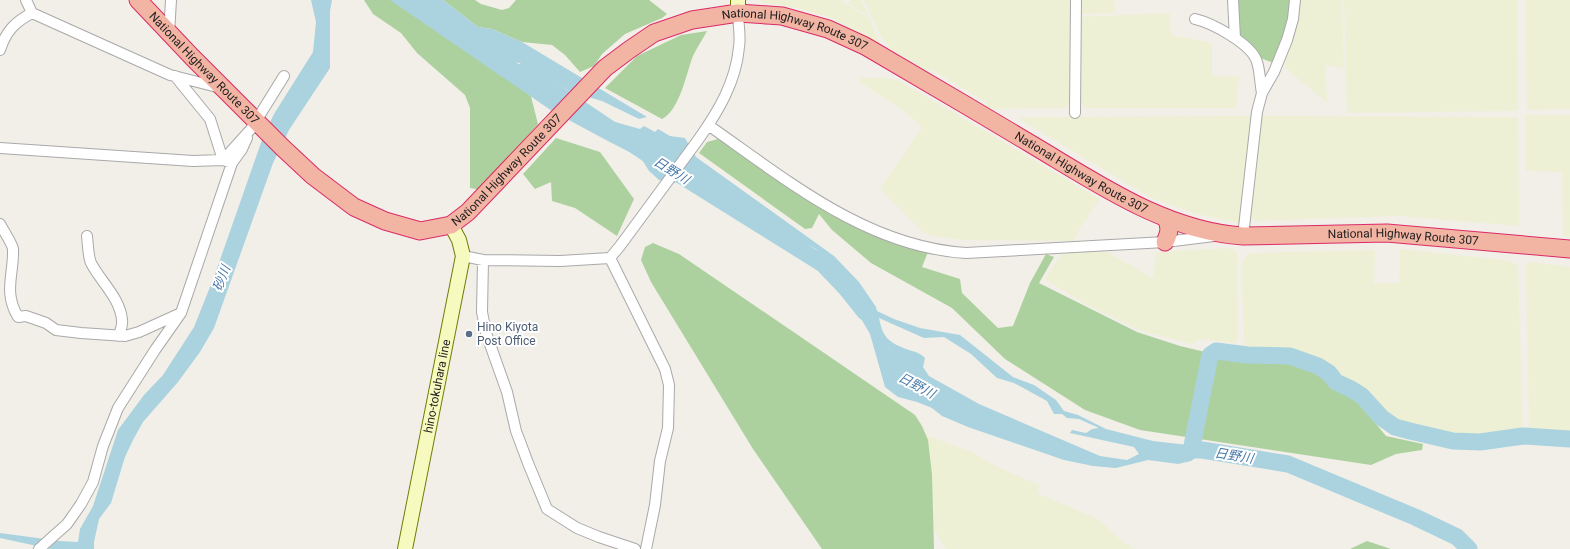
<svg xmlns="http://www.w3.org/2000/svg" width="1570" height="549" font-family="Roboto,'Noto Sans JP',sans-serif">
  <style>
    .farmland { fill: #eef0d5 }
    .forest { fill: #add19e }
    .water { fill: #aad3df; fill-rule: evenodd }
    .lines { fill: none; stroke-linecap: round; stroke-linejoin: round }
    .river { stroke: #aad3df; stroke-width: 17 }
    .minor-casing { stroke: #a9a9a9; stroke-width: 12 }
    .secondary-casing { stroke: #707d05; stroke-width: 16 }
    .trunk-casing { stroke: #dc2a67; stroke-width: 19 }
    .minor { stroke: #fff; stroke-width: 10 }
    .secondary { stroke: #f7fabf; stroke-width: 14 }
    .trunk { stroke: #f2b4a3; stroke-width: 17 }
    .service-dot { fill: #5c6f8a; stroke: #fff; stroke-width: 1.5 }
    .labels { text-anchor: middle; stroke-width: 4; stroke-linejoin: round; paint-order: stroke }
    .street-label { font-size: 12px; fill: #222; stroke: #fff }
    .service-label { font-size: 12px; fill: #4e5e75; stroke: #fff; text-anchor: start }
    .water-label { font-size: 13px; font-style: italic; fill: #4a7aab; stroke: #fff }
  </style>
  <rect width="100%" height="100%" fill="#f2efe9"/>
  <path class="farmland" d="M760,0H840L870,19L880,44L831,18L797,8L762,3Z
    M852,0H861L869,17L848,3Z
    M864,0H1072V100L1069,105L1064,108L986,109V102L930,69L929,72L890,49L880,34Z
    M1079,0H1114L1116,13L1079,14Z
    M1299,0H1342L1344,68L1325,65L1327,103L1284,67L1296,19Z
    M1344,0H1517L1518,111L1347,113Z
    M1525,0H1570V109L1527,110Z
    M1170,13L1171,35L1212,43V76L1239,77L1236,108H1085L1080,103L1078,17Z
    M861,78H886L900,81L1100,199L1080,228L1074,241L963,240L932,236L923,232L880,189L921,129L920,125L898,107L859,82Z
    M1526,115H1570V237H1563L1562,172L1526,171Z
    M1251,116L1240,223L1197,214L1151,198L1021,120L1022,117Z
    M1262,116L1518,117L1519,226L1397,216L1256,221L1250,218Z
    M1232,248L1237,254L1238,337L1235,343L1200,339L1192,344L1141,331L1082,302L1044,279L1063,253L1105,251L1153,278L1156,252Z
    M1400,249L1511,261L1518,266L1523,430L1478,436L1446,435L1399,422L1386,415L1371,397L1354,385L1344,380L1319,362L1294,351L1252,354L1245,353L1241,267L1246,256L1251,253L1375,250L1374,283H1399Z
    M1531,262L1570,267V435L1529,429L1526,266Z
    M915,431L972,452L996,466L1039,485L1037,493L1098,519L1123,542L1135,549H946L917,502Z"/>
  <path class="forest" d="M364,0H398L527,81L538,124L481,190L470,188V108L465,95L417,53L401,33L373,14Z
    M443,0H475L481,4L502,10L509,8L516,0H649L667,14L662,18L625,34L602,54L594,66L580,72L565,55L552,45L522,42L492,29L478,27Z
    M1238,0H1293L1290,18L1276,64L1258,57L1239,35Z
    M707,31C703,39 697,47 693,56C686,74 680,110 662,119L605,88L637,56L681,35Z
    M556,138L600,152L634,199L617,236L575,208L552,201L551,182L535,189L523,174Z
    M718,139L735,151L876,236L928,252L922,267L960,279L962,293L998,328L1013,326L1030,283L1046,254L1054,257L1039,283L1137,332L1180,346L1235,359L1291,362L1325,374L1337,389L1359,403L1386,436L1423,444L1422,450L1396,454L1371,465L1140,430L1085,410L1005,359L952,308L871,263L832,230L819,214L812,228L805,229L699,153L707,142Z
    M653,243L679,254L915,415L922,426L928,440L932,474L934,549H822L753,449L651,282L641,260L645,247Z
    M1367,541L1391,549H1350Z"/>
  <path class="water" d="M311,0H332L330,11V68L289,130L273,163L214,328L200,352L178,382L143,422L133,440L125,457L111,503L99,519L94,542V549H51L0,538V533L60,541L78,542L80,529L93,506L118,430L144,395L163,375L194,327L214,277L263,137L274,114L313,52L316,22Z
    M390,0H443L478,27L492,29L522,42L647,117L639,119L602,101L571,92L529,66L516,62L565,100L604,123L615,122L640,129L644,126L655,132L658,129L670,136L685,138L696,157L834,256L859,282L876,307L877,311L894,319L920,328L960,335L1013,377L1034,385L1056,400L1064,411L1078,415L1106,429L1153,441L1214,448V452L1202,453L1191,461L1178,464L1148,460L1116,468L1093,466L1064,460L968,427L942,416L932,408L917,402L898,397L885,387L870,334L860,317L848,287L828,263L822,259L816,249L756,218L697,183L680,181L671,184L659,180L649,171L641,158L606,140L552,111ZM615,129C628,133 647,139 653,153L645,155L609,132ZM879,318L924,338L944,337L971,354L997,378L1014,383L1047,401L1054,414H1062L1067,418L1079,419L1099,428L1092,429L1086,433L1072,430L1070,433L1134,447L1139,454L1127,460L1100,456L979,404L929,376L923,367L925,358C920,353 916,352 909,350C890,343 883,339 879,318Z"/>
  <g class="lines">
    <path class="river" d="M524,71L658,161L823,264L845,287L865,312
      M1192,450H1202L1288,464L1415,517L1457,537L1469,549
      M1191,451L1210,355L1216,351L1248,355L1290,356L1318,366L1329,373L1336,382L1351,389L1362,396L1382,418L1395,427L1410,431L1453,441L1480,442L1523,436L1570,439"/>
    <g class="minor-casing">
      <path id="minor" d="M26,0L32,13L170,75L221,88
        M1233,0L1235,38
        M1195,19C1212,23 1252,44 1257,62C1260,71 1260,83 1262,93
        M169,34L171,0
        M0,50C6,31 15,22 32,13
        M175,76L210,119L223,160
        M1075,113L1076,0
        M708,125C787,180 867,247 966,253L1165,242L1214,236
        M0,148L193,161L223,160L232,163L181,313L155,350L118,408L103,446L93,482L81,504L67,524L39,549
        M223,160L251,129L284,76
        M232,163L242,149L247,138
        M0,224C3,230 12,243 13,249C14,274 3,292 18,317L26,316L46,323L56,330L81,333L125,336L139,332L181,313
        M87,236C88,244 88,256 91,263C101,282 120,298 122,320C123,325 120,331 119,336
        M1243,236L1257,112L1262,93L1274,72L1287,40L1293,19L1295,0
        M463,256L483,260L560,261L610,258L620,246L698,140C718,112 736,82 739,47C741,36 738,24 738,13
        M610,258L665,369L669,385L668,428L660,461L655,505L646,549
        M483,260L482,312L486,333L507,392L516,431L528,463L547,509L577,528L599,537L635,549"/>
    </g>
    <g class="secondary-casing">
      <g id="secondary">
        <path d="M738,13V0"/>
        <path id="s1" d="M405,549L463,256L459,240L451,225"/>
      </g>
    </g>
    <g class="trunk-casing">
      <g id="trunk">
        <path id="s2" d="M138,0L192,57L283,148L313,176L354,207L385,221L420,231L451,225L468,212L605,68L629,50L654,33L692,20L738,13L782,16L828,29L865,46C920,78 976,111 1031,144C1097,183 1165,231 1243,236L1387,233L1570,249"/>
        <path d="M1165,242C1170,232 1170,227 1166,218"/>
      </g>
    </g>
    <use href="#minor" class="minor"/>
    <use href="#secondary" class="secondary"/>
    <use href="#trunk" class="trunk"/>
  </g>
  <circle class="service-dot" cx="469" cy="334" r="4"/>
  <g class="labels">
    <g class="street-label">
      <text dy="4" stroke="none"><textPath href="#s2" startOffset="828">National Highway Route 307</textPath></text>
      <text dy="4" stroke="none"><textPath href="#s2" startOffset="95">National Highway Route 307</textPath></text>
      <text dy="4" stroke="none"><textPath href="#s2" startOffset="480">National Highway Route 307</textPath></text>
      <text dy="4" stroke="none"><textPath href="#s2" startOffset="1152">National Highway Route 307</textPath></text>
      <text dy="4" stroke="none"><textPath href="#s2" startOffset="1488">National Highway Route 307</textPath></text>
      <text dy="4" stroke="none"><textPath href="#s1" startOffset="166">hino-tokuhara line</textPath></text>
    </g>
    <g class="service-label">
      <text x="477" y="331">Hino Kiyota<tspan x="477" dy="14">Post Office</tspan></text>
    </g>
    <g class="water-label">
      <text transform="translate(672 170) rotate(32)" y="5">日野川</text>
      <text transform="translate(221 278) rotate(-69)" y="5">砂川</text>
      <text transform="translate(917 385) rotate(28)" y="5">日野川</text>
      <text transform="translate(1234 455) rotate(9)" y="5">日野川</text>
    </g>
  </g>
</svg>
